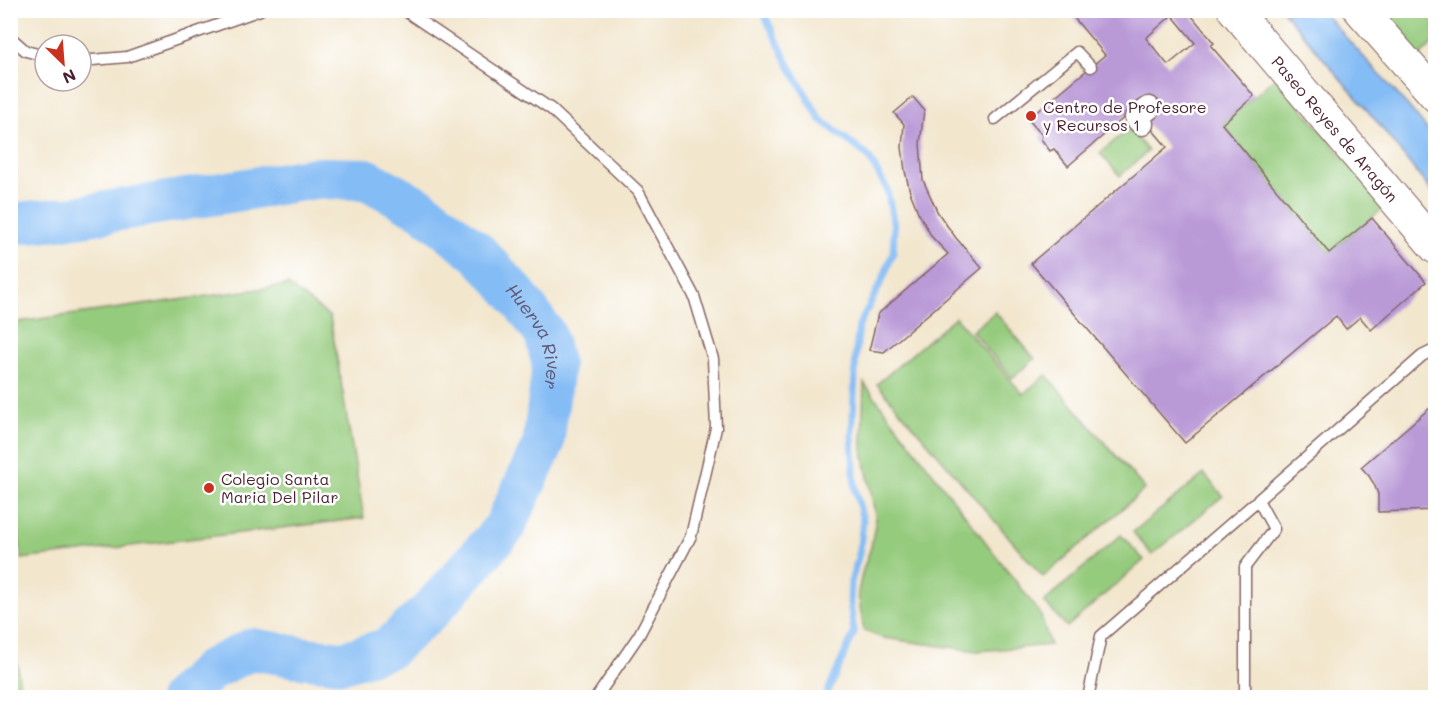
<svg xmlns="http://www.w3.org/2000/svg" width="1446" height="708" font-family="Mali,sans-serif">
  <style>
    .green { fill: #95cb7d; stroke: #707554; stroke-width: 1.5 }
    .water { fill: #84bcf5; stroke: #676e90; stroke-width: 1.5 }
    .lines { fill: none; stroke-linecap: round; stroke-linejoin: round }
    .stream { stroke: #84bcf5; stroke-width: 7 }
    .river { stroke: #84bcf5; stroke-width: 42 }
    .building { fill: #b99ad7; fill-rule: evenodd }
    .lane-casing { stroke: #856564; stroke-width: 13 }
    .street-casing { stroke: #856564; stroke-width: 25 }
    .secondary-casing { stroke: #856564; stroke-width: 34 }
    .lane { stroke: #fff; stroke-width: 10 }
    .street { stroke: #fff; stroke-width: 22 }
    .secondary { stroke: #fff; stroke-width: 32 }
    .poi-dot { fill: #c8321e; stroke: #fff; stroke-width: 2 }
    .labels { text-anchor: middle; stroke-width: 5; stroke-linejoin: round; paint-order: stroke }
    .poi-label { font-size: 16px; fill: #4a1f2b; stroke: #fff; text-anchor: start }
    .street-label { font-size: 16px; fill: #4a1f2b; stroke: #fff }
    .water-label { font-size: 18px; font-style: italic; fill: #5e5672; stroke: #fff }
  </style>
  <rect width="100%" height="100%" fill="#fff"/>
  <filter id="ink" filterUnits="userSpaceOnUse"><feTurbulence type="fractalNoise" baseFrequency=".0167" numOctaves="2"/><feDisplacementMap in="SourceGraphic" scale="12" xChannelSelector="R" yChannelSelector="G"/><feConvolveMatrix kernelMatrix="1 2 1 2 8 2 1 2 1" color-interpolation-filters="sRGB"/></filter>
  <filter id="wash" filterUnits="userSpaceOnUse"><feTurbulence type="fractalNoise" baseFrequency=".008" numOctaves="4" result="noise"/><feDisplacementMap in="SourceGraphic" scale="24" xChannelSelector="R" yChannelSelector="G"/><feGaussianBlur stdDeviation="1.35" result="paint"/><feColorMatrix in="noise" values="0 0 0 0 0 0 0 0 0 0 0 0 0 0 0 0 0 1.4 0 .05"/><feComposite in="paint" operator="in"/></filter>
  <g filter="url(#wash)">
    <rect width="100%" height="100%" fill="#f2e6cd"/>
    <path class="green" d="M1369,11H1435V41L1416,60Z
      M1276,77L1385,207L1329,253L1222,124Z
      M1129,129L1148,151L1120,176L1100,153Z
      M288,285L330,317L364,518L22,559L10,477L11,323Z
      M995,312L1035,359L1012,378L972,331Z
      M955,317L1023,394L1046,375L1145,489L1043,577L877,384Z
      M864,383L1040,613L1050,645L977,651L883,638L864,631L858,593L862,573L871,547L876,519L862,446Z
      M1204,474L1223,496L1152,555L1133,532Z
      M1121,535L1144,560L1067,627L1044,602Z
      M11,612L21,697H11Z"/>
    <path class="water" d="M1283,11H1322L1409,107L1435,139V196L1377,122Z"/>
    <g class="lines">
      <path class="stream" d="M762,10L789,65L820,119L868,156L887,189L894,226L893,253L882,281L859,325L856,352L852,439L855,489L863,521L859,554L851,582L850,603L854,633L825,698"/>
      <path class="river" id="s1" d="M10,224L76,217L315,178L366,179L422,209L478,253L516,294L545,334L553,366L543,445L504,528L432,609L389,648L343,662L298,657L252,649L212,669L180,698"/>
    </g>
    <g id="blocks">
      <path class="building" d="M1072,10H1187L1214,43L1211,46L1254,96L1222,124L1329,253L1372,218L1426,282L1371,330L1360,317L1346,329L1336,316L1185,443L1031,263L1167,147L1145,121L1127,115L1068,166L1054,149L1050,151L1041,139L1042,135L1028,119L1105,55L1069,12ZM1172,15L1195,43L1168,65L1146,38Z
        M913,97L924,110L920,144L923,180L938,213L956,238L982,268L884,352L869,350L878,314L948,254L932,237L918,212L910,192L905,171L902,147L904,124L894,113Z
        M1430,408L1436,414V510L1378,512V494L1374,484L1369,476L1361,467Z"/>
    </g>
  </g>
  <g filter="url(#ink)">
    <use href="#blocks" fill-opacity="0" stroke="#856564" stroke-width="1.5"/>
    <g class="lines">
      <g class="lane-casing">
        <path id="lane" d="M404,10L551,109L638,191L694,296L713,359L716,428L691,536L639,635L596,698
          M10,37L26,51L45,56
          M81,61L127,57L260,10
          M995,119L1077,52L1091,67
          M1088,698L1101,636L1258,500
          M1245,698V567L1274,529L1258,500L1422,356L1436,349"/>
      </g>
      <g class="street-casing">
        <path id="street" d="M1142,124L1136,118L1149,108"/>
      </g>
      <g class="secondary-casing">
        <g id="secondary">
          <path id="s2" d="M1234,10L1436,248"/>
          <path d="M1360,10L1436,96"/>
        </g>
      </g>
      <use href="#lane" class="lane"/>
      <use href="#street" class="street"/>
      <use href="#secondary" class="secondary"/>
    </g>
  </g>
  <g class="poi-dot">
    <circle cx="1031" cy="116" r="6"/>
    <circle cx="209" cy="488" r="6"/>
  </g>
  <g class="labels">
    <g class="poi-label">
      <text x="1043" y="113">Centro de Profesore<tspan x="1043" dy="18">y Recursos 1</tspan></text>
      <text x="221" y="485">Colegio Santa<tspan x="221" dy="18">Maria Del Pilar</tspan></text>
    </g>
    <g class="street-label">
      <text dy="6" stroke="none"><textPath href="#s2" startOffset="156">Paseo Reyes de Aragón</textPath></text>
    </g>
    <g class="water-label">
      <text dy="6" stroke="none"><textPath href="#s1" startOffset="598">Huerva River</textPath></text>
    </g>
  </g>
  <rect width="1446" height="708" fill="none" stroke="#fff" stroke-width="36"/>
  <g transform="translate(63 63) rotate(155)"><circle r="28" fill="#ffffff" stroke="#b7a5aa" stroke-width="1.5"/>
  <path d="M0-4.5L10 22L0 15L-10 22Z" fill="#c8321e"/>
  <text y="-9" font-size="16" font-weight="bold" text-anchor="middle" fill="#4a1f2b">N</text>
  </g>
</svg>
